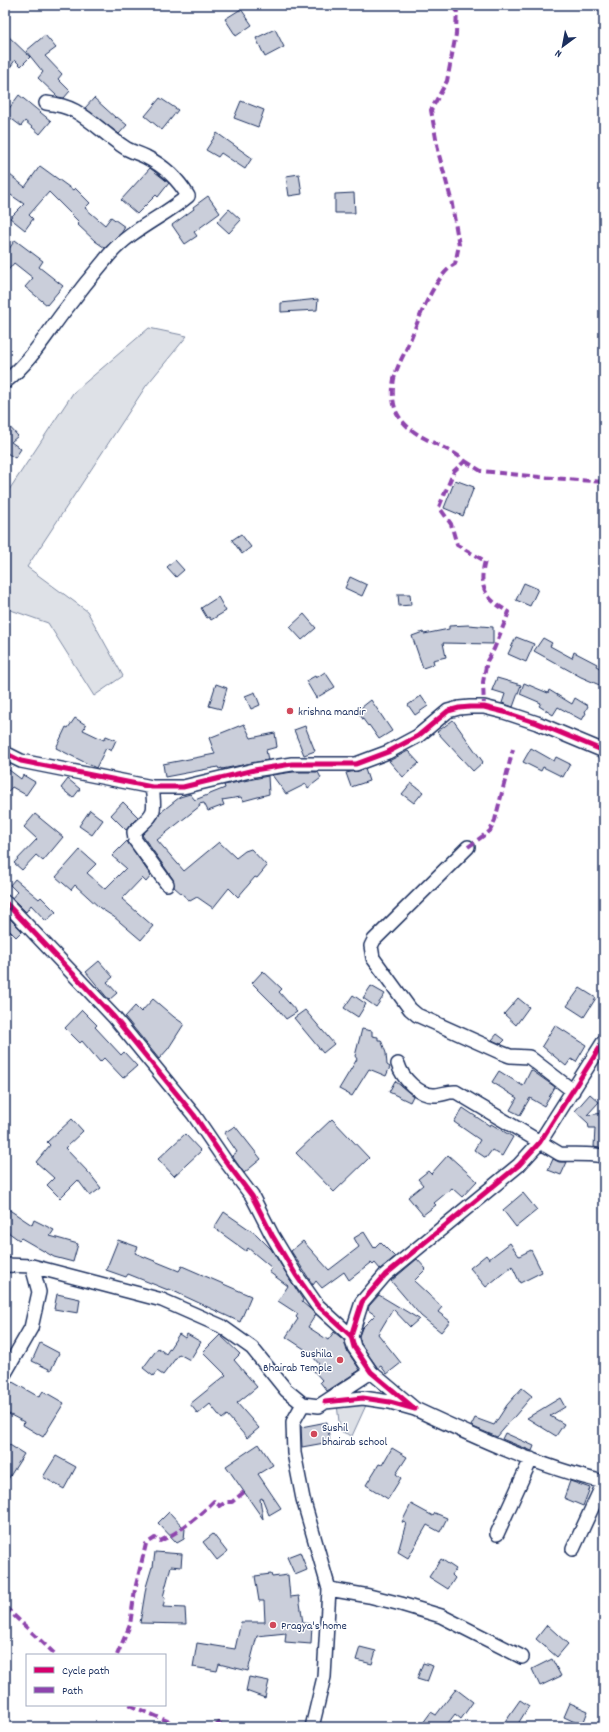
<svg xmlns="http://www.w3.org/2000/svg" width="609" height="1732" font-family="Dekko,sans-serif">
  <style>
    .green { fill: #dee1e7; stroke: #7c88a2 }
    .building { fill: #caceda; stroke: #1b2f5e }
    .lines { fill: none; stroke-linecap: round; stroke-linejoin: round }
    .minor-casing { stroke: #1b2f5e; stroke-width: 16 }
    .minor { stroke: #fff; stroke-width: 13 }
    .quiet { stroke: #8e44ad; stroke-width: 4; stroke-dasharray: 8 4; stroke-linecap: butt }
    .cycleway-casing { stroke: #fff; stroke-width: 8 }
    .cycleway { stroke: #d6006c; stroke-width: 5 }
    .poi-dot { fill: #d1495b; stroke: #fff; stroke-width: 1.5 }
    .labels { text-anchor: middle; stroke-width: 3; stroke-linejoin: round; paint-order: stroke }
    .poi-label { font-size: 12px; fill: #1b2f5e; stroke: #fff; text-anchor: start }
  </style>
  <rect width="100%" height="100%" fill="#fff"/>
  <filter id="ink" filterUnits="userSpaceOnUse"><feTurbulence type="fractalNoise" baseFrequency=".025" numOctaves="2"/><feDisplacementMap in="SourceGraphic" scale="8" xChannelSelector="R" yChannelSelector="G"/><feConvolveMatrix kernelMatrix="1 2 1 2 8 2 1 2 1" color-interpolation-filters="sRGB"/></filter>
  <g filter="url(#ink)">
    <path class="green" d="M149,328L187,336L146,386L27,567L87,611L123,676L94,696L48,623L5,608V496L73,393Z
      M367,1403L352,1436L340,1431L337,1404Z"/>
    <path class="building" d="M241,9L252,25L236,36L225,19Z
      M275,29L284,47L265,57L256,38Z
      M5,33L30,57L21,66L15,60L5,75Z
      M45,35L56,48L45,56L62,74L58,79L70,91L64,98L58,97L38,78L43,72L26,51Z
      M19,95L51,121L40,134L25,121L21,126L5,114Z
      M94,98L116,118L117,117L127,125L119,134L85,108Z
      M160,98L178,110L162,130L145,116Z
      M241,101L264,110L258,127L234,118Z
      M217,133L252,158L245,169L221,153L218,157L206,150Z
      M40,166L73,190L75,188L90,203L85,208L105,225L111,217L125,227L122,232L105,248L95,241L77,224L79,222L49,192L29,215L33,219L25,230L10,218L24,204L5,191V171L25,187Z
      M150,168L169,183L158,197L156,195L137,214L121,200Z
      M299,174L302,194L289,196L286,176Z
      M354,193L355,213H335V194Z
      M208,196L220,213L194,232L197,236L185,244L172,225L194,209L193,207Z
      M229,209L241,220L229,233L217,222Z
      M15,240L43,261L39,267L63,286L47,305L25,287L33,278L14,263L5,274V255Z
      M318,299L317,310L281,312V303Z
      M5,422L18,436L11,442L21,449L15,458L5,452Z
      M455,480L474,487L463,516L444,508Z
      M241,534L251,547L242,554L232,540Z
      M175,560L184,570L176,577L167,567Z
      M350,577L367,585L362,596L345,588Z
      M524,583L538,589L530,606L516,600Z
      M398,594H410L411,605L399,606Z
      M218,597L226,611L211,620L209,617L207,618L201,608Z
      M304,614L316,628L302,640L290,627Z
      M468,625L493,627V644L443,643L446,657L433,660L434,664L423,668L412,636L423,632L424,634L449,629V626Z
      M516,637L534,644L526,662L508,654Z
      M543,638L552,643L550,646L572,658L574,652L597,664L596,666L604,670V687L581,677L534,651Z
      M325,672L335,687L316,698L306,681L315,676L316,678Z
      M497,678L521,685L513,707L502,703L505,694L492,690Z
      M524,683L548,693L549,690L572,704L575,698L588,706L585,712L586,713L582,720L558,707L553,715L539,706L541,703L520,694Z
      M216,684L227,688L221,709L209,706Z
      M255,692L260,705L251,709L245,696Z
      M421,696L428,706L415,715L408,705Z
      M371,700L392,731L379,739L369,725L368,726L357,711Z
      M75,718L86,725L83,730L104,740L106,736L116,740L111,751L106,748L96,768L56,748L66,727L68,728Z
      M453,720L483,762L473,771L437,732Z
      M244,724L251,738L275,733L277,747L266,750L268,760L222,769V768L219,769L218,767L165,777L163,764L215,754L209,738Z
      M305,726L315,751L304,755L294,730Z
      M531,748L554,761L556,757L570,764L563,777L543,767L541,771L523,762Z
      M408,751L419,763L403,777L389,761Z
      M5,767L21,779L23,775L35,782L26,795L12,787L5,795Z
      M365,769L369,781L351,787L346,773Z
      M293,772H318L321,778L308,788L306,784L286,794L272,775Z
      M268,776L269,794L243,801L241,797L222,800L224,805L208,811L204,803L199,804L200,806L157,840L184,871L219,842L236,858L245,851L251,849L267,866L257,878L255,877L238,897L229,888L213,908L197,897L190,901L174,887L173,879L142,835L155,822L161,812L180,797L190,794L195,800L225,788L224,785Z
      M68,779L80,789L73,798L61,788Z
      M411,783L423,792L414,803L402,794Z
      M123,802L138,817L126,830L111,815Z
      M90,810L103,820L92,835L79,826Z
      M35,814L63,837L43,861L36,855L22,870L14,863L37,839L24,827Z
      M127,841L151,876L146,882L142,878L122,899L153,926L141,940L114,917L100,908L75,885L71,890L56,877L80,850L96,864L87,873L105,889L126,868L112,856Z
      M15,879L39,899L41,897L56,912L46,921L31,905L26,912L12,898L17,892L10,885Z
      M5,914L22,931L16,937L5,926Z
      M99,961L113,977L107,982L117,993L109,1000L86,972Z
      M263,971L282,989L279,992L297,1012L286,1019L276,1007L252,983Z
      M371,986L385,994L376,1007L363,998Z
      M580,988L596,998L584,1017L567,1006Z
      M353,995L366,1004L358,1017L344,1008Z
      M518,998L529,1007L516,1025L504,1014Z
      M153,999L174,1017L184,1024L168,1049L159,1059L125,1017L135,1006L141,1012Z
      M82,1010L97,1025L95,1027L121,1055L124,1052L137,1066L123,1078L104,1058L100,1062L82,1041L80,1043L65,1028Z
      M305,1010L334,1044L323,1053L294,1018Z
      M555,1025L586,1045L576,1062L571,1059L566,1066L542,1046Z
      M362,1029L372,1031V1036L378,1037V1040H381L386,1053L387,1065L390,1067L386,1076L369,1069L352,1096L339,1089L357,1059L355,1056Z
      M497,1034L505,1040L501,1044L492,1040Z
      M531,1070L555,1087L544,1106L530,1098L520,1115L510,1110L517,1098L492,1082L499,1071L523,1086Z
      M395,1081L413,1096L410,1102L389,1092Z
      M590,1094L599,1102L587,1115L604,1113V1149L594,1147L595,1128H589L588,1123L575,1111Z
      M463,1108L490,1126L491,1124L513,1137L502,1156L492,1150L486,1158L474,1150L480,1140L454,1122Z
      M72,1119L83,1131L65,1148L90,1174L101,1188L90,1196L78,1180L60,1198L47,1185L54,1178L36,1162L50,1145L47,1142Z
      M332,1119L369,1158L334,1192L296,1153Z
      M235,1126L261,1159L244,1173L232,1156L237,1152L224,1133Z
      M185,1134L201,1151L174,1176L158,1159Z
      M448,1155L477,1181L462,1197L452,1188L434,1203L436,1205L423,1215L408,1197L423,1185L418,1179L428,1171L431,1174Z
      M553,1159L559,1162H567L561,1175L548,1170Z
      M523,1193L537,1210L516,1227L503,1210Z
      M5,1207L32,1225L34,1220L54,1230L50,1236L78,1244L73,1262L54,1257L21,1238L19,1240L5,1230Z
      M224,1212L256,1234L271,1249L303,1300L302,1302L316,1314L308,1327L328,1340L334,1332L344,1340L347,1351L360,1370L327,1391L320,1382L322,1380L313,1370L319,1364L309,1352L286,1337L298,1319L296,1317L298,1314L278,1301L288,1286L269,1272L272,1268L248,1248L246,1251L214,1228Z
      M364,1232L374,1248L380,1242L395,1257L380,1269L375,1263L373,1265L371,1263L349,1280L344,1272L322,1288L316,1281L313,1285L291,1251L303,1241L329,1270L359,1247L354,1238Z
      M118,1240L138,1247L135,1253L179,1271L182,1266L251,1296L240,1322L169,1289L168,1290L128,1274L126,1277L106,1270Z
      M510,1243L519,1256L531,1250L542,1272L520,1283L512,1266L486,1287L470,1268L486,1255L489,1259Z
      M417,1259L426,1269L414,1281L442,1307L438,1312L450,1321L441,1332L421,1316L391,1281Z
      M57,1294L80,1299L78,1313L54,1309Z
      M379,1295L419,1319L410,1327L393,1309L378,1334L401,1363L387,1374L381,1366L378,1368L377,1367L361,1344L359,1336L362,1328L375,1315L368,1310L369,1306Z
      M179,1334L185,1338L187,1334L201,1342L190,1360L179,1354L163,1375L157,1371L153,1376L143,1368L158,1348L166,1354Z
      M220,1335L240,1354L234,1360L257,1387L237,1403L259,1428L247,1438L227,1415L222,1419L210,1404L198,1414L190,1404L226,1375L203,1352Z
      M40,1343L59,1353L51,1370L32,1361Z
      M9,1380L39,1397L43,1391L64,1403L43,1437L23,1425L24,1422L5,1412V1386Z
      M522,1388L532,1396L497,1437L471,1426L475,1418L494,1425L507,1405Z
      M560,1398L565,1407L550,1416L564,1424L556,1436L527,1418Z
      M327,1422L330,1442L302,1447L301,1427Z
      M505,1433L534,1446L532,1451L502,1439Z
      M5,1442L24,1454L5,1484Z
      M259,1444L273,1465L258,1474L281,1508L269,1515L262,1498L260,1499L263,1519L226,1466Z
      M392,1448L407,1457L396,1474L401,1478L388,1499L366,1485L379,1464L382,1465Z
      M56,1456L76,1467L64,1489L43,1477Z
      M570,1481L590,1488L583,1506L564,1498Z
      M411,1504L433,1516L435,1513L447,1518L440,1532L427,1525L408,1558L398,1552L406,1523L402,1522Z
      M169,1512L185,1529L184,1539L177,1543L158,1523Z
      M213,1534L227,1552L217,1560L203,1542Z
      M155,1552L182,1554L181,1567L171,1566L163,1597L165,1598L163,1607L185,1608L186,1624L140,1623L146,1587L152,1567H153Z
      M300,1552L307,1570L295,1575L287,1557Z
      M441,1559L456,1569L452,1575L455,1578L448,1589L429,1577Z
      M271,1574L272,1577L288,1575L290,1597L299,1596L303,1623L312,1624L311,1644L285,1642L286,1633L257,1636L248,1671L219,1664L217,1671L193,1667L197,1643L235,1649L241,1622H265L264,1601H259L255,1576Z
      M547,1625L568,1644L557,1657L536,1639Z
      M360,1647L376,1651L372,1664L356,1660Z
      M552,1659L561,1676L540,1686L532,1669Z
      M423,1663L433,1666L427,1682L417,1679Z
      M249,1677L269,1681L265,1698L246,1691Z
      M456,1689L473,1702L461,1719L455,1714L448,1723L453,1727H420L431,1712L436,1715Z
      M520,1700L529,1706L516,1727H501Z
      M570,1703L588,1711L583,1724L579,1722V1724L564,1717Z"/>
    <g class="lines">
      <g class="minor-casing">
        <path id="minor" d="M5,382C29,363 44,338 62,314C77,294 93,274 110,254C132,229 163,217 188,196C178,179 164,166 146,157C139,153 131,152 124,147C107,136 93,121 75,111C66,106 55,104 46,103
          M5,753L21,761L152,787H183L254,770L292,764H356L388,752L418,736L448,711L459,708L470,707H484L504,712L537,723L604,751
          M152,787C156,816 154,812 134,832L135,840L167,884
          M468,847L374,940L371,946L373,958L410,1009L417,1015L502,1053L510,1056L529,1057L573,1091
          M5,902L114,1017L194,1115L224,1159L252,1196L272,1235L296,1275L317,1305L351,1336
          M398,1064C402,1078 419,1096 435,1095C442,1095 449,1091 456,1092L560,1154C572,1155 596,1153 604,1157
          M5,1265L32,1266L162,1300L221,1326L252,1348L286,1390L303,1404L319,1406L371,1372
          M5,1373L31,1328L39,1292L32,1266
          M325,1402L363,1398L390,1402L415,1409L371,1372L354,1347L351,1336L362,1302L385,1275L519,1165L540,1142L604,1041
          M303,1404L293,1422L294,1453L303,1499L329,1589L324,1677L312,1727
          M415,1409C475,1437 539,1467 604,1482
          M497,1534L531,1459
          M573,1549L604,1482
          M329,1589L369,1596L401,1604L441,1616L522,1657"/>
      </g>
      <use href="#minor" class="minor"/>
      <path class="quiet" d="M457,5L456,34L447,81L431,110L439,155L451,199L459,245L455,264C433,277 418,322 408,345C403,357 397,366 394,379C392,390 392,405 398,415C413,440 444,443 465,461L454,471L439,507L451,524L457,545L485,561C478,587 485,599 509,612L494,649L487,661L483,682L484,707
        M465,461L481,471L540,477L604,482
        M468,847L490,831L495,820L513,749
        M5,1607L56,1655
        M117,1655L130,1625L135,1589L146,1544L155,1538L160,1541C180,1532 199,1516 214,1501L220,1506L226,1502H232L244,1492
        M129,1705L182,1727
        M215,1727L219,1723L229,1727
        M520,1727L521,1726"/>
      <g class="cycleway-casing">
        <path id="cycleway" d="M5,753L21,761L152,787H183L254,770L292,764H356L388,752L418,736L448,711L459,708L470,707H484L504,712L537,723L604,751
          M5,902L114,1017L194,1115L224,1159L252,1196L272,1235L296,1275L317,1305L351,1336
          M325,1402L363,1398L390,1402L415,1409L371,1372L354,1347L351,1336L362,1302L385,1275L519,1165L540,1142L604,1041"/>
      </g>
      <use href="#cycleway" class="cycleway"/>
    </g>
  </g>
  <g class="poi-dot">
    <circle cx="290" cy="711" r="4"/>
    <circle cx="340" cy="1360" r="4"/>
    <circle cx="314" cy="1434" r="4"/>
    <circle cx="273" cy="1625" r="4"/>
  </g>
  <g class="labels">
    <g class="poi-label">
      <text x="298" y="715">krishna mandir</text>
      <text x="332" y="1357" text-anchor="end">Sushila<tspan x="332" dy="14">Bhairab Temple</tspan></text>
      <text x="322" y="1431">Sushil<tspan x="322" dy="14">bhairab school</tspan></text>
      <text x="281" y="1629">Pragya's home</text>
    </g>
  </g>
  <rect width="609" height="1732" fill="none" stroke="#fff" stroke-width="20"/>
  <rect x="10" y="10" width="589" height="1712" fill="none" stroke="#1b2f5e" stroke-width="1.5" filter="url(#ink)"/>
  <rect x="26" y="1654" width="140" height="52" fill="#ffffff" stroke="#a4acbf"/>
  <rect x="34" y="1667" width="20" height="6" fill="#d6006c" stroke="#a4acbf"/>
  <text x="62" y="1674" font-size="12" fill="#1b2f5e">Cycle path</text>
  <rect x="34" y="1687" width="20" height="6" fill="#8e44ad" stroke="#a4acbf"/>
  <text x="62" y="1694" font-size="12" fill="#1b2f5e">Path</text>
  <g transform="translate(563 46) rotate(212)" stroke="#ffffff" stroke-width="3" paint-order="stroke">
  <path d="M0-3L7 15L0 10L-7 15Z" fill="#1b2f5e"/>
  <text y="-6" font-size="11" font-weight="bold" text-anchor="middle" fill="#1b2f5e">N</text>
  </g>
</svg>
